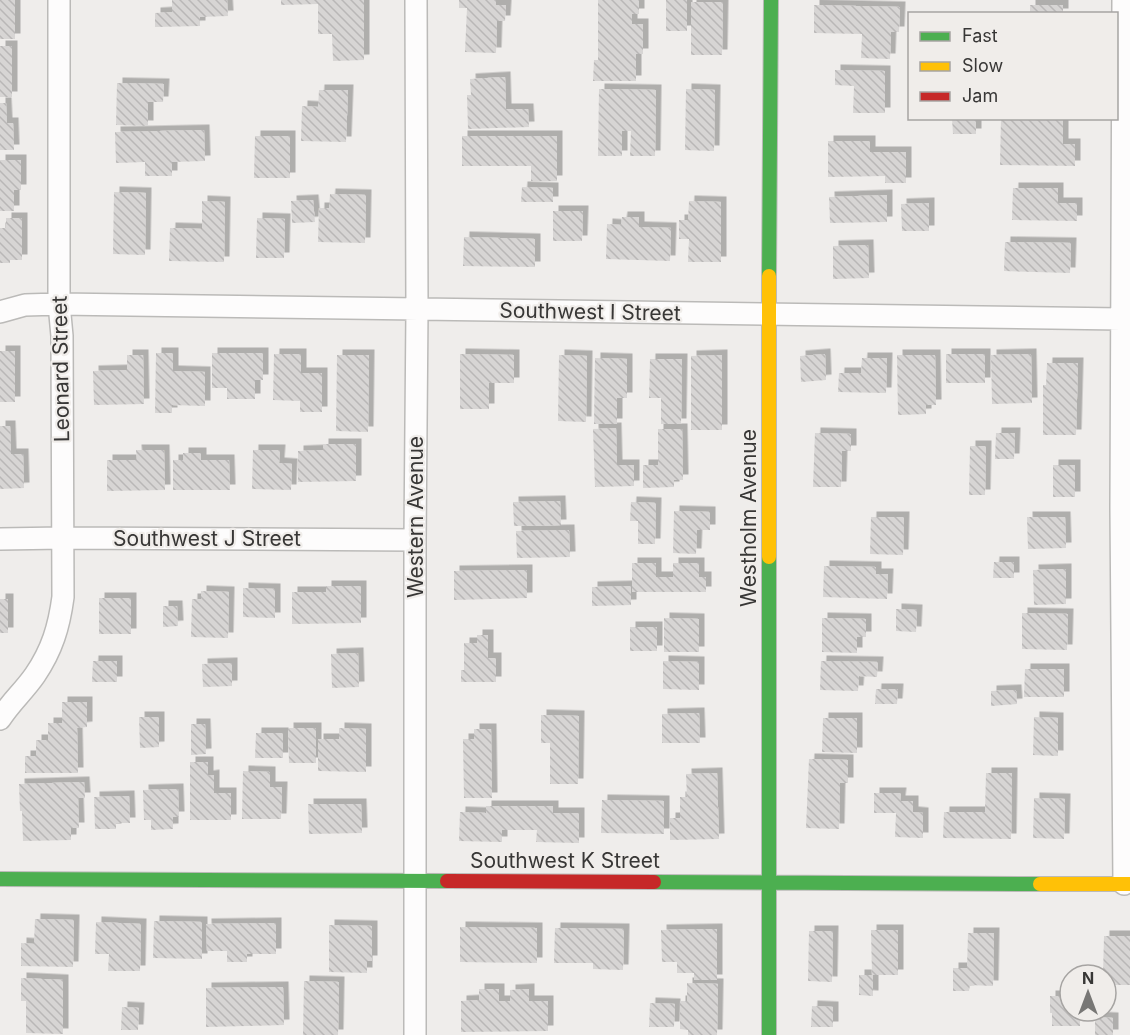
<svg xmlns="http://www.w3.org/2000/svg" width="1130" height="1035" font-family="Inter,sans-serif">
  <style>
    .building { fill: url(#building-back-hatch); filter: url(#shadow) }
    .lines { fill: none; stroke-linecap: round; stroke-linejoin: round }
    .street-casing { stroke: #bbbab8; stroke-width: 24 }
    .fast-casing { stroke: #bbbab8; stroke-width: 16 }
    .slow-casing { stroke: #bbbab8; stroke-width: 16 }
    .jam-casing { stroke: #bbbab8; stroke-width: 16 }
    .street { stroke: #fdfcfc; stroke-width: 21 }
    .fast { stroke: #4caf50; stroke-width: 14 }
    .slow { stroke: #ffc107; stroke-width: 14 }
    .jam { stroke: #c62828; stroke-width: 14 }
    .labels { text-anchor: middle; stroke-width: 4.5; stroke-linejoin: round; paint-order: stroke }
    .street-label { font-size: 21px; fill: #383736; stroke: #f0edea }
  </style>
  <defs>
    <pattern id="building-back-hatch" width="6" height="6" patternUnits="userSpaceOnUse" patternTransform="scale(1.5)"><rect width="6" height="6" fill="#d7d5d4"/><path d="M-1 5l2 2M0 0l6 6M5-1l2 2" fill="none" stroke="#b9b7b7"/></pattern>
    <filter id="shadow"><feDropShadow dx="5.5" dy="-5.5" stdDeviation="0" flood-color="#0004"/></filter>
  </defs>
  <rect width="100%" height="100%" fill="#efedeb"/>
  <path class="building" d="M0,0H15V39H0Z
    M172,0H227L228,16L200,17V26L155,27V13L172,12Z
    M281,0H364V60L333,61L332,34H318V4L281,5Z
    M459,0H496V5H506L505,21H497L496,53L465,52L467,8H459Z
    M598,0H639V14H632V24H643V54H636V81H593L594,60H598Z
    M666,0H687V31H666Z
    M691,2H723L722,55H691Z
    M814,5L900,7L899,32H891L890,59L861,58L862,34L814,33Z
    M1030,5H1063V14H1030Z
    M0,46H12V97H0Z
    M835,70L885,71V113H853L854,86L835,85Z
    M505,77L506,109H528L529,127L468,129L467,95H471L470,79Z
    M117,83L164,84L163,102H148V126L116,125Z
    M599,89L656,90L655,156H630L631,131H622V156H598Z
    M686,89L715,90L714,151L685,150Z
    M319,90H348L346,142L301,141L302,106L318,107Z
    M0,103H6L7,123H13L14,150H0Z
    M952,118H976V134H953Z
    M1001,118H1063V144H1075V166L1000,165Z
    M204,130L205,161L172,162V176H145V162L116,163L115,132Z
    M255,136H290V178H254Z
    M462,136H557V181H531V166H462Z
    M828,141H870V152H906V183H885V176L828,177Z
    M0,160H21V190H14V211H0Z
    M522,187L553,188V202H521Z
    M1013,188H1058V203H1077V221L1012,220Z
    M114,192L146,193L145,255L113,254Z
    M330,194L366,195L365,243L318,242L319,208H329Z
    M887,195V222L830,223L829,197Z
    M313,200L315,222L292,223L291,201Z
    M202,201L225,202L224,262L169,261L170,228L202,229Z
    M689,201L721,202V262H688L689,239H679V220H688Z
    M929,203V231H902L901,204Z
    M553,211H583L582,241H553Z
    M622,217H639V227L671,228L670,261L606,259L607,224L621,225Z
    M6,218H22V260H10V263H0V228H6Z
    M257,218L285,219L284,258H256Z
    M464,237L535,239V267L463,266Z
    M1005,242L1071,243L1070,273L1004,271Z
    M868,245L869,278L833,279V246Z
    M0,351H15V402H0Z
    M156,353H173V371L205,372V406L172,405V413H155Z
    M212,353H263V380H255V399H227V388H212Z
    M274,354H301V373H322V412H300V401L273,400Z
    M460,354L514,355V383H489V409H460Z
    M825,354L826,380L801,382L800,356Z
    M946,354H985V383H946Z
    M1031,354L1032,403L992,404L991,355Z
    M127,355H143L144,404L94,405L93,371L127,370Z
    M337,355H369L368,432L336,431Z
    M559,355L587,356L586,422L558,421Z
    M722,355V430H691V356Z
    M897,355H935L936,405H926V414L898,415Z
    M595,358L627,359V398H617V424H594Z
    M862,358H887L886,393L838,392L839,373H861Z
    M650,359H682L681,424H661V398H649Z
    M1047,363H1078L1076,435H1043V385H1046Z
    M0,426H10L11,454H23L24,488L0,489Z
    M616,428L617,465H634V486L595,487L593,429Z
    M658,429H682L683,480H674V487L643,488V465H658Z
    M815,433L851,434V451H842L841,487H813Z
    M996,433H1015L1014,459H995Z
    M323,444H356V481L298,482V451L323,450Z
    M970,446H986L985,495H969Z
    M136,450H164L165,490L107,491V460H137Z
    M253,450H280L279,463L292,464L291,490L252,489Z
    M183,453H201V460H229L230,490H173V460H183Z
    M1053,465H1075V497H1053Z
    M560,501L561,525L514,526L513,502Z
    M631,502L656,503L655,544H638V521H630Z
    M674,511L710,512V530H697L696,554L673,553Z
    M871,517H904L903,555L870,554Z
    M1027,517H1065L1066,548L1028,549Z
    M569,530L570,557L517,558L516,531Z
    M994,562H1014V578H993Z
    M632,563H656V577H673V563H699V577H706V592H632Z
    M824,566L876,567V574H888L887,599L823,597Z
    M1066,569V604L1034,605L1033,570Z
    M527,570V598L454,600V571Z
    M326,586H361V623L292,624V592H326Z
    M631,586V605L592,606V587Z
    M243,588L275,589V618L243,617Z
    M201,591L229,592L228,638L191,637L192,599H201Z
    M99,598H131V634H99Z
    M0,599H8V633H0Z
    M163,606H177L178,626L163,627Z
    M896,609L917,610L916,632L896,631Z
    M1022,613L1068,614L1067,650L1022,649Z
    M664,618L699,619V652H664Z
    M822,618L866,619V637H857V653L822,652Z
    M630,627H657V651H630Z
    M477,635H488V658H496V682H461V670H464V643H477Z
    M358,653L359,687L332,688L331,654Z
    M93,661H117V682H92Z
    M663,661L699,662V690L663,689Z
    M821,661L878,662L877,677L859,676L858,691L820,690Z
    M232,663V686L203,687L202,664Z
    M1025,669H1064V697H1024Z
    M876,689H898L897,704H875Z
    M1016,690L1017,704L991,706V691Z
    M62,702H87V727L77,728L78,773H25V756H36V740H48V723H62Z
    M699,713L700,743H662V714Z
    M541,715L579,716L578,784H550V743H541Z
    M139,717H159V747L140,748Z
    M1034,717L1058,718V756L1033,755Z
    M823,718H857V753L822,752Z
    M191,724H205L206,754L191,755Z
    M288,728H316V763H289Z
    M339,728L366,729V772L318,771V739H339Z
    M474,729H491L492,798H464L463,739H474Z
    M256,733H283V758H255Z
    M809,759L848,760V783H840L839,829L806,828Z
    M190,762H208V776L214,775V793H231V820H190Z
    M243,771L270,772V787H282L281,819H242Z
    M717,773L719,839L670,840V818H680V797H687L686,774Z
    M986,773H1012L1011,839L943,838L944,812H985Z
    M84,782L85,798H78L79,828H71V840L23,841L22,811H20L19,784Z
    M178,789L179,817H173V829L151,830V820H144L143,790Z
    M874,793H901L900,801H913V812L923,813V838L895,837L896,813H874Z
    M129,796L130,823H116V829H95L94,797Z
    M1034,798L1065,799L1064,839L1033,838Z
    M602,800L664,801V834L601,833Z
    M308,804H361L362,833L309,834Z
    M486,806H553V813H579V843L536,842L537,830H502V842L459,841L460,812L486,813Z
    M35,919L74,920L73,967L21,966V943L34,944Z
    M154,921L202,922V959L153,958Z
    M96,922L141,924L140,971H108L109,954H95Z
    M276,923V954H247V962H227V951H207L206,924Z
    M329,925L372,926V961H367V973L329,972Z
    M460,927L537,928V963L460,962Z
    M555,928L624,929L623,970L593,969V963H554Z
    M717,929V980H694V973H677V962H662L661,930Z
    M871,930H898V975H872Z
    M809,931H833L832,982L808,981Z
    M968,933H994L993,986L970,985L969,991H953V968H967Z
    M1104,936H1130V985H1106V975H1103Z
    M859,975H873V996L859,995Z
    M21,978L63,980V1034L26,1033V1001H21Z
    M304,981L339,982L338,1035H303Z
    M687,983L718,984L717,1035H688V1030L680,1029V1001H687Z
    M283,987L284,1025L206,1027V988Z
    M479,989H499V1001H510V990L529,989V1001H548V1031L461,1032V1001L479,1000Z
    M1050,996H1070V1011H1080V1026H1052V1013H1050Z
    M650,1003L675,1004L674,1027H649Z
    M812,1006L833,1007V1027H811Z
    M122,1007L139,1008L138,1030H121Z
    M1095,1017L1113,1018V1035H1095Z"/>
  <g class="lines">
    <g class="street-casing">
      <path id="street" d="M1123,0L1121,508L1124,884
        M0,312L25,305L59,304L1121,319
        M0,539L63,538L415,540
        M0,719C10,703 24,691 35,675C52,650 59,627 63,597L62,336L59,304V0
        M415,1035V540L417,310L416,0"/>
    </g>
    <g class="fast-casing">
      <path id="fast" d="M769,276L771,0
        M0,879L447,881
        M654,882L1040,884
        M769,1035V557"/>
    </g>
    <g class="slow-casing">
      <path id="slow" d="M769,276V557
        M1040,884H1130"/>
    </g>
    <g class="jam-casing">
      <path id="jam" d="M447,881L654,882"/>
    </g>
    <use href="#street" class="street"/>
    <use href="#fast" class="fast"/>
    <use href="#slow" class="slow"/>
    <use href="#jam" class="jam"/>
  </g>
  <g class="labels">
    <g class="street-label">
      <text transform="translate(590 312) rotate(1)" y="7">Southwest I Street</text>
      <text transform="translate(61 369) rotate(-91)" y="7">Leonard Street</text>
      <text transform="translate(416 517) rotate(-90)" y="7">Western Avenue</text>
      <text transform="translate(749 518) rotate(-90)" y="7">Westholm Avenue</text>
      <text x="207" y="546">Southwest J Street</text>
      <text x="565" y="868">Southwest K Street</text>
    </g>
  </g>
  <rect x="908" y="12" width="210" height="108" fill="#f0edea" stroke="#a6a4a2" stroke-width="1.5"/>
  <rect x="920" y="32" width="30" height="9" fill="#4caf50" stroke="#a6a4a2" stroke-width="1.5"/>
  <text x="962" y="42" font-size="18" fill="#383736">Fast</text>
  <rect x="920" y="62" width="30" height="9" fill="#ffc107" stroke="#a6a4a2" stroke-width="1.5"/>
  <text x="962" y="72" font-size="18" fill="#383736">Slow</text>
  <rect x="920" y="92" width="30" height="9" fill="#c62828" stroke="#a6a4a2" stroke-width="1.5"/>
  <text x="962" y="102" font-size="18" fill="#383736">Jam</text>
  <g transform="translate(1088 993)"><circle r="28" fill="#f0edea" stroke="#a6a4a2" stroke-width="1.5"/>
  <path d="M0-4.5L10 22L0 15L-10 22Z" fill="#787775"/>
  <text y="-9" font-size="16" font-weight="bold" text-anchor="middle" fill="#383736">N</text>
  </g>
</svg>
